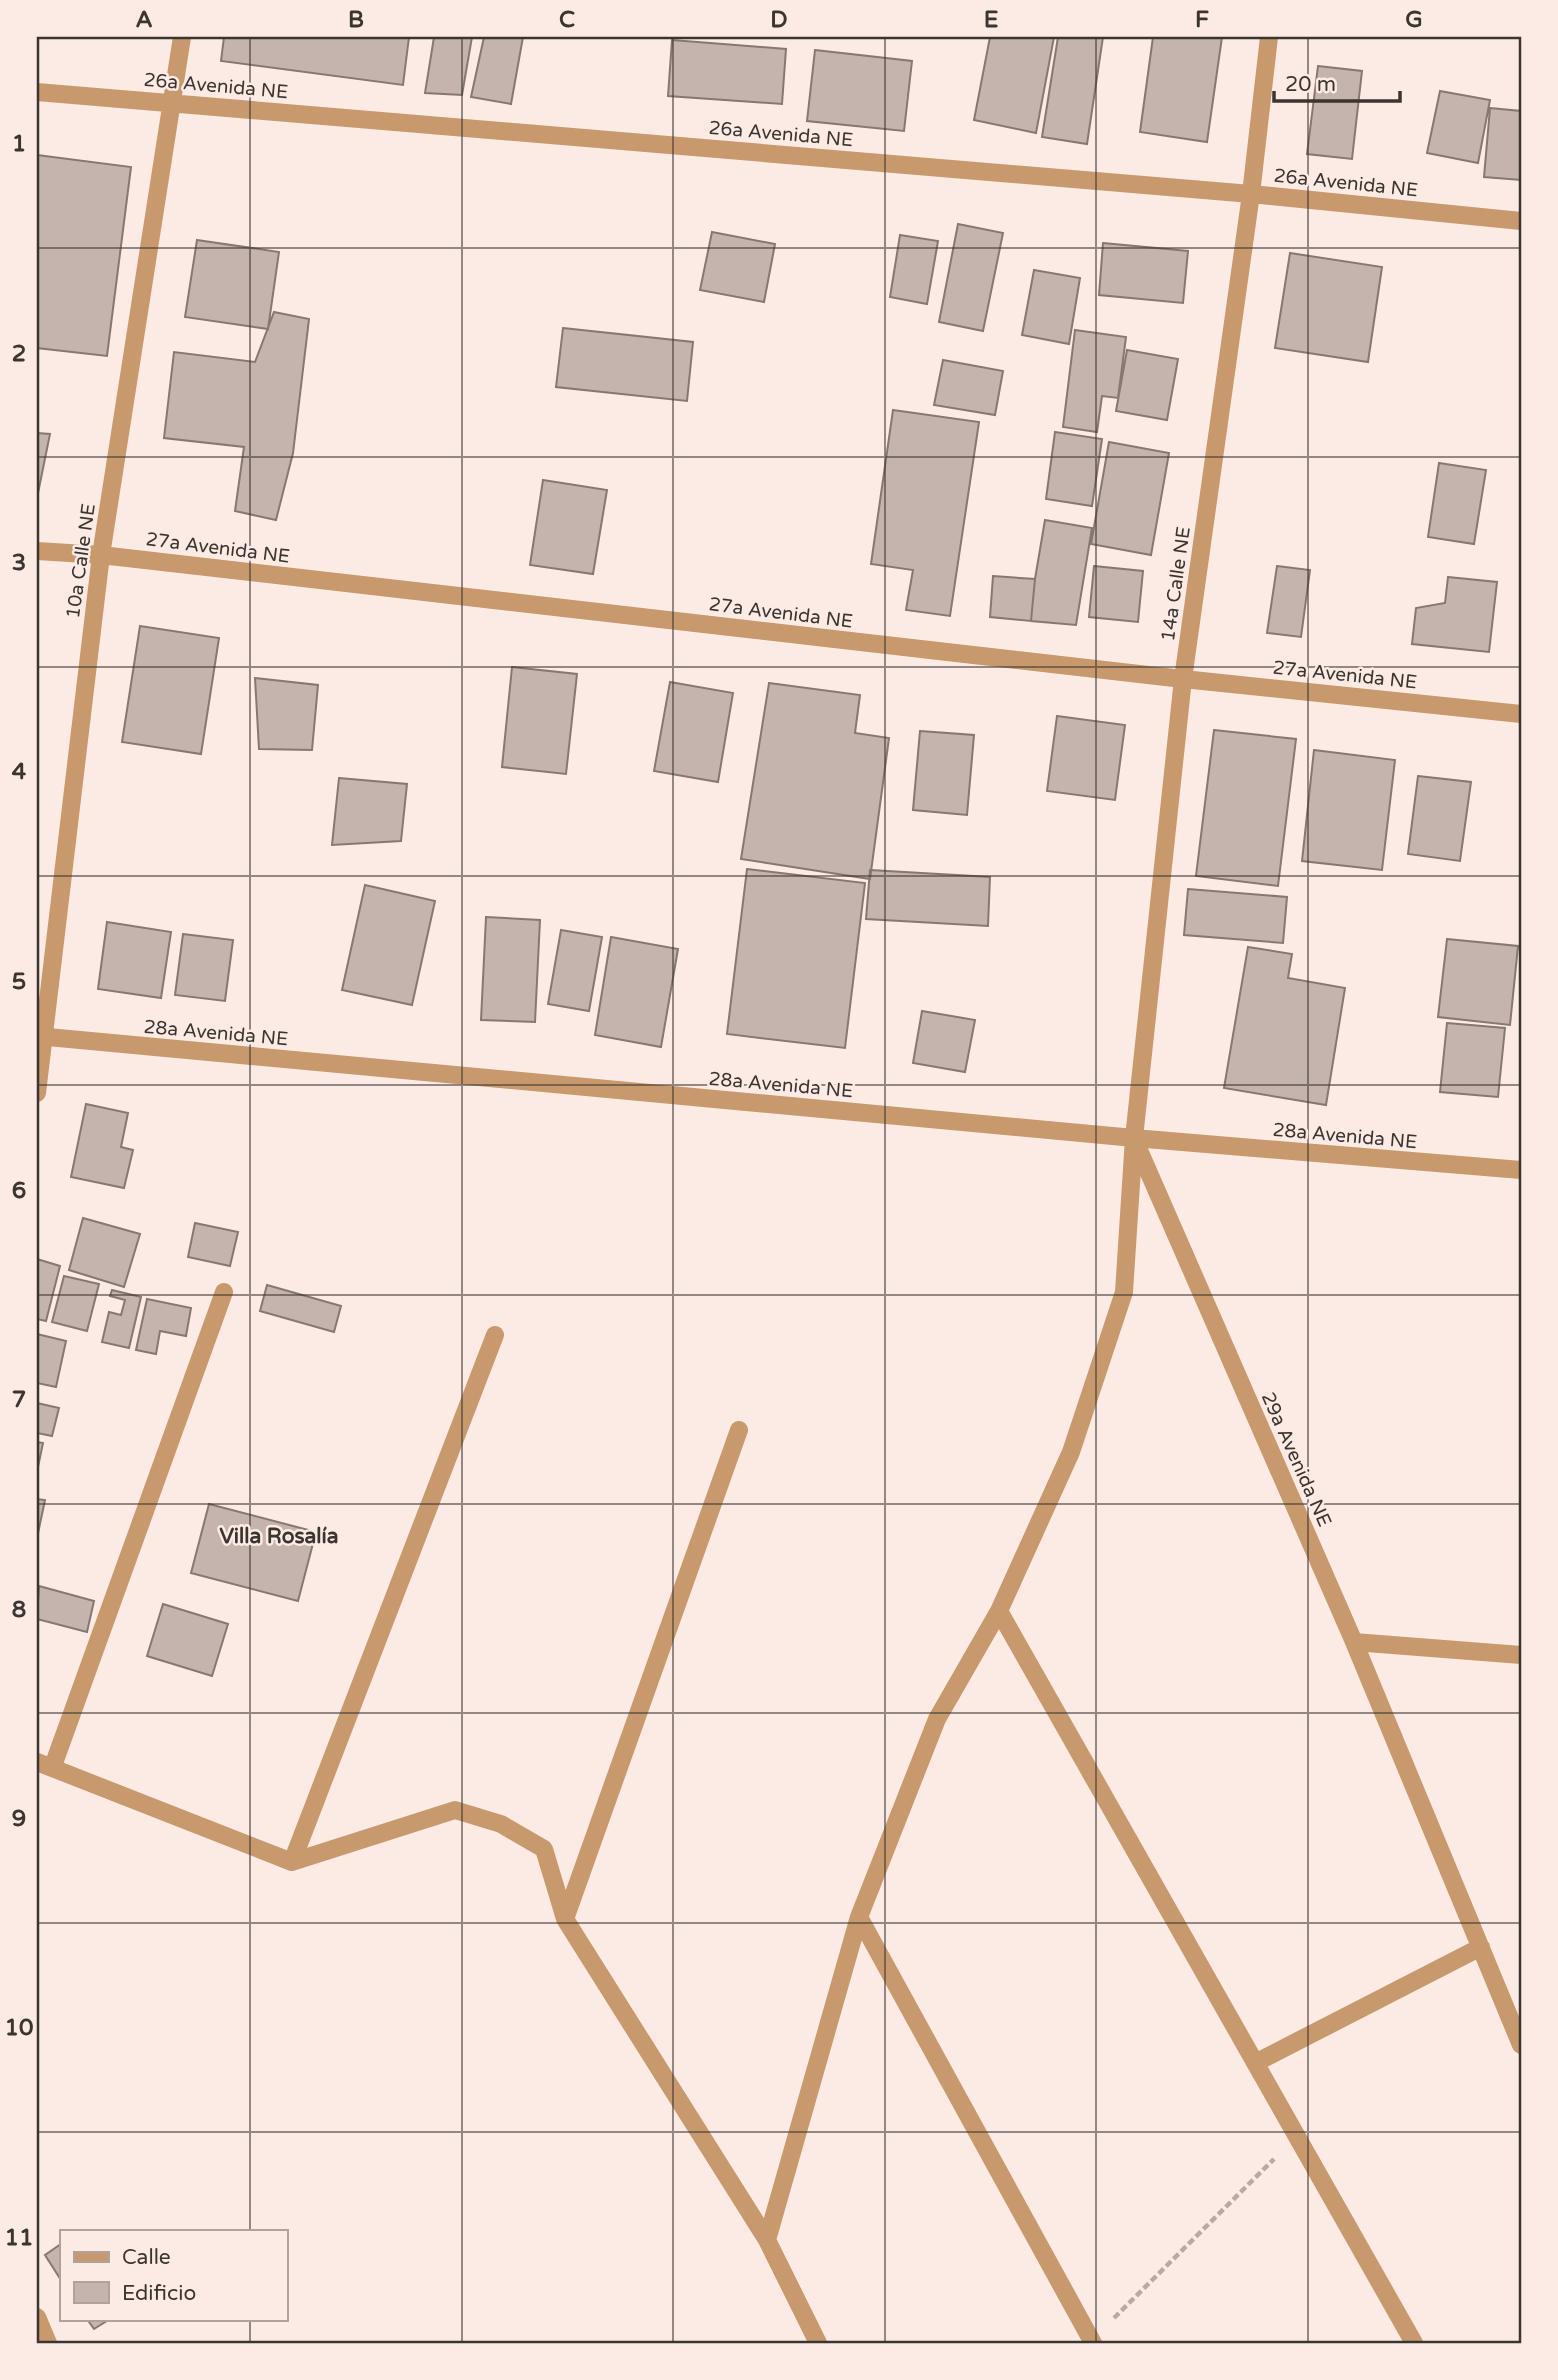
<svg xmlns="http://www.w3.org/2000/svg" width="1558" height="2380" font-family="'Varela Round',sans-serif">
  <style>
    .building { fill: #c5b4ae; stroke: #877772; stroke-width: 2 }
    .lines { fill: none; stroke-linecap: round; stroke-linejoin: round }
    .path { stroke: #b7aaa4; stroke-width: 4.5; stroke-dasharray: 7 3.5; stroke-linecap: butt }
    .minor { stroke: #c8996c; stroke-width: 18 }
    .grid { fill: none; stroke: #3b3532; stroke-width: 2; stroke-opacity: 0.55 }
    .labels { text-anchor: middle; stroke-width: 5; stroke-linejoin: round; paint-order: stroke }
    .street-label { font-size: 19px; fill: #3b3532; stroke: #fcebe4 }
    .neighbourhood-label { font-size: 21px; font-weight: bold; fill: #3b3532; stroke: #fcebe4 }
    .neatline { fill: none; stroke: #3b3532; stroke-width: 2.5 }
    .grid-label { font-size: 23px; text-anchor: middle; font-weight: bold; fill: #3b3532 }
  </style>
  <rect width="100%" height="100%" fill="#fcebe4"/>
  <path class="building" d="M224,37H409L403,85L221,61Z
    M434,37H472L462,95L425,93Z
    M484,37H523L511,104L471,97Z
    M990,37H1054L1036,133L974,120Z
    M1058,37H1103L1087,144L1042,137Z
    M1153,37H1222L1207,142L1140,132Z
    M672,40L786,49L782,104L668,96Z
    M815,50L912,61L904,131L807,121Z
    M1318,66L1362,71L1352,159L1307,154Z
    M1440,91L1490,100L1478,163L1427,153Z
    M1490,108L1521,111V180L1484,177Z
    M37,155L131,167L107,356L37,348Z
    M958,224L1003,233L983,331L939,322Z
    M712,232L775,244L764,302L700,290Z
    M900,235L938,241L927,304L890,297Z
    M197,240L279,252L268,329L185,317Z
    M1103,243L1188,251L1183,303L1099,295Z
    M1290,253L1382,267L1368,362L1275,348Z
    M1034,270L1080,278L1069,344L1022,335Z
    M274,312L309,319L293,453L276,520L235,511L244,447L164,438L174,352L255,362Z
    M563,328L693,342L687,401L556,387Z
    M1075,330L1126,337L1118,398L1102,396L1097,432L1063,427Z
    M1127,350L1178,359L1167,420L1116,411Z
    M943,360L1003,371L995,415L934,405Z
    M893,410L979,422L950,616L906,610L913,570L871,564Z
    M1055,432L1102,439L1092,506L1046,499Z
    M37,433L50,434L37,498Z
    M1109,442L1169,453L1151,555L1091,544Z
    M1439,463L1486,470L1474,544L1428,537Z
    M543,480L607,490L593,574L530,565Z
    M1045,520L1092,528L1076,625L1031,621L1035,579Z
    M1094,566L1143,571L1138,622L1089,617Z
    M1277,566L1310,570L1301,637L1267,633Z
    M993,576L1035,579L1031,621L990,617Z
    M1448,577L1497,582L1489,652L1412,644L1416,608L1445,603Z
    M140,626L219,638L201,754L122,742Z
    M512,667L577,674L566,774L502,767Z
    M255,678L318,685L312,750L259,749Z
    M670,682L733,693L718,782L654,771Z
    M769,683L860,695L855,733L889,738L870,879L741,859Z
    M1057,716L1125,725L1115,800L1047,791Z
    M1214,730L1296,739L1278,886L1196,876Z
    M920,731L974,735L967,815L913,810Z
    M1314,750L1395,760L1382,870L1302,861Z
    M1418,776L1471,782L1460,861L1408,854Z
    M339,778L407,784L401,841L332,845Z
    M747,869L865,883L845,1048L727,1034Z
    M870,870L990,877L988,926L866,919Z
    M365,885L435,901L412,1005L342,990Z
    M1188,889L1287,897L1283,943L1184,935Z
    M486,917L540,920L535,1022L481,1020Z
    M107,922L171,932L161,998L98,989Z
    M561,930L602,937L589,1011L548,1004Z
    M183,934L233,940L225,1001L175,995Z
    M611,937L678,949L661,1047L595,1035Z
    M1447,939L1518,946L1510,1025L1438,1017Z
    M1248,947L1292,954L1288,978L1345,988L1326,1105L1224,1088Z
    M922,1011L975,1020L965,1072L913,1063Z
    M1447,1023L1505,1028L1498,1097L1440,1092Z
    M86,1104L128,1113L121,1147L133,1150L124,1188L71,1177Z
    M83,1218L140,1234L124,1287L69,1270Z
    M195,1223L238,1232L230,1266L188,1257Z
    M37,1259L60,1266L46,1321L37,1319Z
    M64,1276L99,1284L87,1331L52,1322Z
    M267,1285L341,1306L334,1332L260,1311Z
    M112,1290L141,1297L129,1348L102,1342L109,1312L121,1315L125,1300L110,1296Z
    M147,1299L191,1308L186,1336L160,1331L156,1354L136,1350Z
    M37,1334L66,1341L56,1387L37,1383Z
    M37,1403L59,1408L52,1436L37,1433Z
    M37,1442L43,1443L38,1467H37Z
    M37,1499L45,1500L37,1538Z
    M209,1504L316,1532L298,1601L191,1573Z
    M39,1586L94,1601L87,1632L37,1619Z
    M163,1604L228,1624L212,1676L147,1656Z
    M61,2244V2280L45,2255Z
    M87,2319H110L94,2329Z"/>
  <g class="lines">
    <path class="path" d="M1114,2318L1274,2159"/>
    <path class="minor" d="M37,92L1251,194L1521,221
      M37,551L101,555L1183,679L1521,714
      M37,1036L1134,1138L1521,1170
      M37,1093L101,555L182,37
      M1135,1141L1354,1642L1521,1655
      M999,1611L1414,2343
      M1354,1642L1521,2045
      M37,1762L292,1862L455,1810L501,1824L544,1849L565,1919L767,2240L818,2343
      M53,1766L224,1292
      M292,1862L495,1335
      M859,1917L1093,2343
      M565,1919L739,1430
      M1255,2063L1481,1947
      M767,2240L859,1917L937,1719L999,1611L1071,1452L1124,1292L1134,1138L1183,679L1251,194L1269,37
      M37,2317L48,2343"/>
  </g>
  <path class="grid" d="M250,37V2231M462,37V2343M673,37V2343M885,37V2343M1096,37V2343M1308,37V2343M37,248H1521M37,457H1521M37,667H1521M37,876H1521M37,1085H1521M37,1295H1521M37,1504H1521M37,1713H1521M37,1923H1521M37,2132H1521M250,2319V2343"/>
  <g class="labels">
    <g class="street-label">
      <text transform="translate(216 85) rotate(5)" y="7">26a Avenida NE</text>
      <text transform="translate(781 133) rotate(5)" y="7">26a Avenida NE</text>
      <text transform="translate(1346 182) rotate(6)" y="7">26a Avenida NE</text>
      <text transform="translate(218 547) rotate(7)" y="7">27a Avenida NE</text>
      <text transform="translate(80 561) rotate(-82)" y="7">10a Calle NE</text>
      <text transform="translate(1175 584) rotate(-82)" y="7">14a Calle NE</text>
      <text transform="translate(781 612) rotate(7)" y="7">27a Avenida NE</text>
      <text transform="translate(1345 674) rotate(6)" y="7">27a Avenida NE</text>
      <text transform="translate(216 1032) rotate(5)" y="7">28a Avenida NE</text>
      <text transform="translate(781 1084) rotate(5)" y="7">28a Avenida NE</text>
      <text transform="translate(1345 1135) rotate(5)" y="7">28a Avenida NE</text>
      <text transform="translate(1297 1459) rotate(66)" y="7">29a Avenida NE</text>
    </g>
    <g class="neighbourhood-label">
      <text x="279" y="1543">Villa Rosalía</text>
    </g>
  </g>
  <rect width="1558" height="2380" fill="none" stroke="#fcebe4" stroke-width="77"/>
  <rect x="60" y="2230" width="228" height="91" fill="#fcebe4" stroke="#afa29d" stroke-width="2"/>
  <rect x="74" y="2252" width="35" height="10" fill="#c8996c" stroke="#afa29d" stroke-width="2"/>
  <text x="122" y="2264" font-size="21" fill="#3b3532">Calle</text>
  <rect x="74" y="2282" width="35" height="21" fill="#c5b4ae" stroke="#afa29d" stroke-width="2"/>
  <text x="122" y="2300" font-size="21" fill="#3b3532">Edificio</text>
  <path d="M1274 91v10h126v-10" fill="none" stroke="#3b3532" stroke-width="3.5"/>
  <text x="1285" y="91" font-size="21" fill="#3b3532" stroke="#fcebe4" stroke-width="5" paint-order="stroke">20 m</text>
  <rect x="38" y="38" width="1482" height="2304" class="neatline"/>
  <g class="grid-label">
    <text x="144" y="27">A</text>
    <text x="356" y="27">B</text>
    <text x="567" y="27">C</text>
    <text x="779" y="27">D</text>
    <text x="991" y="27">E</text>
    <text x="1202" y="27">F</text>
    <text x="1414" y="27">G</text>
    <text x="19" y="151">1</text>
    <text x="19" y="361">2</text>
    <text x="19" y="570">3</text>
    <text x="19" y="779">4</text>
    <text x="19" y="989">5</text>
    <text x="19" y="1198">6</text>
    <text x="19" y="1407">7</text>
    <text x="19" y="1617">8</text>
    <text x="19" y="1826">9</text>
    <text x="19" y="2035">10</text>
    <text x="19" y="2245">11</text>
  </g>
</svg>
